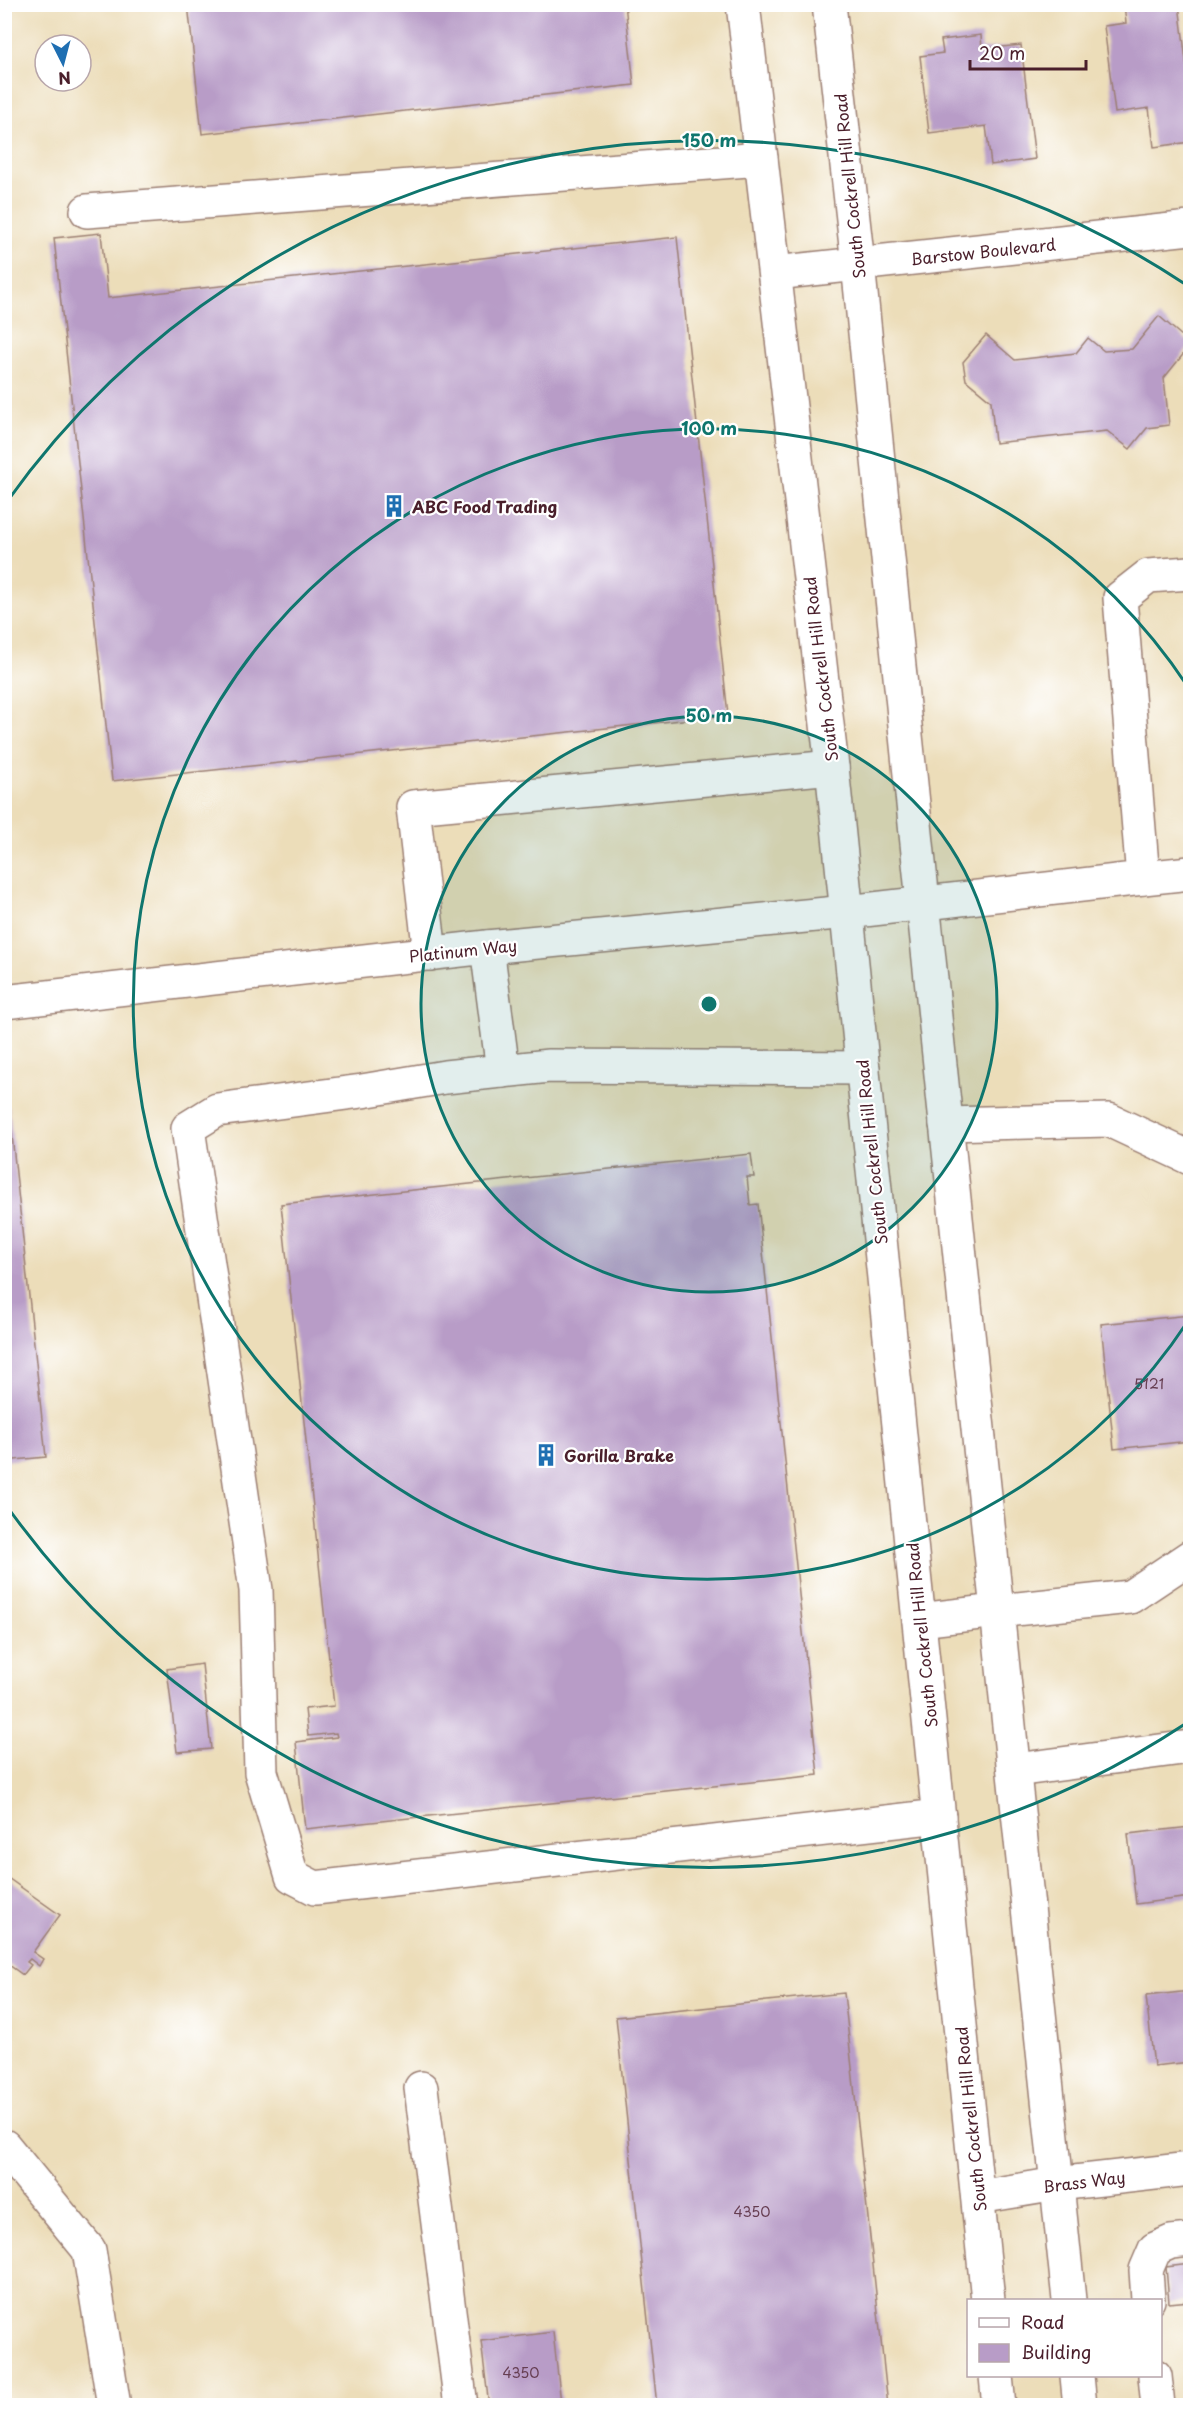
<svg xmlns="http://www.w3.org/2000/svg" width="1195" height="2410" font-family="'Playpen Sans',sans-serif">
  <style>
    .building { fill: #b89cc7 }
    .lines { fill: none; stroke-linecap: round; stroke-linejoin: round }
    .minor-casing { stroke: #9b7e72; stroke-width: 36 }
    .major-casing { stroke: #9b7e72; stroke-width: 36 }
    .minor { stroke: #fff; stroke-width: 33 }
    .major { stroke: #fff; stroke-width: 33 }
    .ring { fill: none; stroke: #0f766e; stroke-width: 3 }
    .labels { text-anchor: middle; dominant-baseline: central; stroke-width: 4.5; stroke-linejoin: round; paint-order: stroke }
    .number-label { font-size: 14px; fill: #663e52 }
    .street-label { font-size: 16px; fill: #4a1f2b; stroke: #fff }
    .poi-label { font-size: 16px; font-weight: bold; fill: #4a1f2b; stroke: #fff; text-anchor: start }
    .centre { fill: #0f766e; stroke: #fff; stroke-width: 3 }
    .ring-label { font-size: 18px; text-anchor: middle; font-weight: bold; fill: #0f766e; stroke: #fff; stroke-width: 4.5; stroke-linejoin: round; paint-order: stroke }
  </style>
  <rect width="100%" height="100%" fill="#fff"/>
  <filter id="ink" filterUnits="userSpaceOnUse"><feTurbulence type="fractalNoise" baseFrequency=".0167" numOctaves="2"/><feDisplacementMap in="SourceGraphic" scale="12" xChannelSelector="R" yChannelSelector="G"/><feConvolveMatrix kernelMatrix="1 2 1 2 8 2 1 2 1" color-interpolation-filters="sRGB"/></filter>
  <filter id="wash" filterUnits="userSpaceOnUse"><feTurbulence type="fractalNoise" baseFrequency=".008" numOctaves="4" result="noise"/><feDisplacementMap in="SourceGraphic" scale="24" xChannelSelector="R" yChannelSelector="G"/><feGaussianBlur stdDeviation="1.35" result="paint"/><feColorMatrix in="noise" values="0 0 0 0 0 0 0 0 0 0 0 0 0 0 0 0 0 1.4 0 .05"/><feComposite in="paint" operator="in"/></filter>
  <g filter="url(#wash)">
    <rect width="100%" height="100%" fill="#ecddb9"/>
    <g id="blocks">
      <g class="building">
        <polygon points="188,4 625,4 634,85 202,134"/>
        <polygon points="1124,4 1179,4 1190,94 1190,142 1154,147 1149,108 1115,113 1104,26 1126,23"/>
        <polygon points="981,35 982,49 1021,45 1035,159 991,165 986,126 929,133 920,56 943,53 941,40"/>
        <polygon points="101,233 108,298 677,237 728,715 112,781 54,238"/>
        <polygon points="1159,316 1190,343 1190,346 1164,378 1169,425 1147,428 1130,449 1107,431 995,443 991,401 966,380 963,362 986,335 1015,360 1076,353 1088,338 1104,351 1132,349"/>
        <polygon points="4,1107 9,1107 46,1457 4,1461"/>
        <polygon points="751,1154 754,1177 747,1177 750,1205 758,1204 818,1775 305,1829 296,1742 337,1737 336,1733 308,1736 305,1709 334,1706 281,1204"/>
        <polygon points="1190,1315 1190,1441 1114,1449 1101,1324"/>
        <polygon points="202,1664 211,1749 177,1752 167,1669"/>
        <polygon points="1190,1827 1190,1897 1136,1904 1128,1834"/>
        <polygon points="5,1876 60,1915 33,1952 43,1959 39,1966 30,1959 27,1962 31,1965 23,1975 5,1962"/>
        <polygon points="1190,1991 1190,2062 1154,2066 1146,1996"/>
        <polygon points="844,1993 888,2406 657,2406 616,2017"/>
        <polygon points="1190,2264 1190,2301 1169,2303 1166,2267"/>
        <polygon points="553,2332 561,2403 489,2406 481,2341"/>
      </g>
    </g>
  </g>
  <g filter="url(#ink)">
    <use href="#blocks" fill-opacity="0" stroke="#9b7e72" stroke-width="1.5"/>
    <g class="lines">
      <g class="minor-casing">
        <g id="minor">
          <polyline points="87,211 761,159"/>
          <polyline points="775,273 1190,228"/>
          <polyline points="1143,878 1190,873"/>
          <polyline points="487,947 503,1071"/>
          <polyline points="430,954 413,807 832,767"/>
          <polyline points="4,1002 487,947 847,912 1143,878 1120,598 1148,576 1190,573"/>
          <polyline points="863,1068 549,1066 445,1077 362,1091 217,1110 188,1128 256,1590 261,1772 292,1876 315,1888 939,1816"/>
          <polyline points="946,1124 1109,1120 1190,1158"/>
          <polyline points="997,1611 1130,1597 1190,1557"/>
          <polyline points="1015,1770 1190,1747"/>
          <polyline points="421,2088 461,2406"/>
          <polyline points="4,2146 89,2250 114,2406"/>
          <polyline points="978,2197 1057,2184 1190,2169"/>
          <polyline points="1148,2300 1146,2270 1155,2249 1171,2242 1190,2240"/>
          <polyline points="1155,2376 1158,2406"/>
        </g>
      </g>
      <g class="major-casing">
        <g id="major">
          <polyline points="743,4 832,767 988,2300"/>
          <polyline points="829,4 858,264 923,902 1069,2300"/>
          <polyline points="919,1620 997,1611"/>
          <polyline points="996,2376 999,2406"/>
          <polyline points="1077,2376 1080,2406"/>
        </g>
      </g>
      <use href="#minor" class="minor"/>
      <use href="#major" class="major"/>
    </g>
  </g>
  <circle cx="709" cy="1004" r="288" fill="#0f766e" fill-opacity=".12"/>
  <g class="ring">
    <circle cx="709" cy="1004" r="288"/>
    <path d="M1188 1321A575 575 0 1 1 1188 687"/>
    <path d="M1185 1724A863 863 0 0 1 6 1505M6 503A863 863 0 0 1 1185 284"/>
  </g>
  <defs>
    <g id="building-bare" transform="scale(1.8)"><path d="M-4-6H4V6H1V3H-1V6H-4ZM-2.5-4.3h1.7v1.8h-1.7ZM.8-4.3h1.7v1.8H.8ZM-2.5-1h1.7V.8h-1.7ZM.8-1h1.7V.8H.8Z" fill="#1f6fb2" stroke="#fff" stroke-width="2.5" paint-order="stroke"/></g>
  </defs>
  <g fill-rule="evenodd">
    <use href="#building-bare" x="394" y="506"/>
    <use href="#building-bare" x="546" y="1455"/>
  </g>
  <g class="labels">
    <g class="number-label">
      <text x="1149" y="1383">5121</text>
      <text x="752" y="2211">4350</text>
      <text x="521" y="2372">4350</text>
    </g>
    <g class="street-label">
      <text transform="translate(849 186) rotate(-96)">South Cockrell Hill Road</text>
      <text transform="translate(983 251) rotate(-6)">Barstow Boulevard</text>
      <text transform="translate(820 669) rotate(-97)">South Cockrell Hill Road</text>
      <text transform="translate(463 950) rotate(-6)">Platinum Way</text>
      <text transform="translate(871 1152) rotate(-96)">South Cockrell Hill Road</text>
      <text transform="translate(921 1635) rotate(-96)">South Cockrell Hill Road</text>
      <text transform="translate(970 2119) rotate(-96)">South Cockrell Hill Road</text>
      <text transform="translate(1084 2181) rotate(-7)">Brass Way</text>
    </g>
    <g class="poi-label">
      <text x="412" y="506">ABC Food Trading</text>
      <text x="564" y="1455">Gorilla Brake</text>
    </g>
  </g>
  <circle cx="709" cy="1004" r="9" class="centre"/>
  <g class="ring-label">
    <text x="709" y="147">150 m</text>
    <text x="709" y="435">100 m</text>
    <text x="709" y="722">50 m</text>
  </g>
  <rect width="1195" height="2410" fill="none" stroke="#fff" stroke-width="24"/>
  <rect x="967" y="2299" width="195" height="78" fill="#ffffff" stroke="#b7a5aa" stroke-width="1.5"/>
  <rect x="979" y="2318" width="30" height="9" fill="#ffffff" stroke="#b7a5aa" stroke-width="1.5"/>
  <text x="1021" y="2329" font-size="18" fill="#4a1f2b">Road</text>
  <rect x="979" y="2344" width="30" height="18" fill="#b89cc7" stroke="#b7a5aa" stroke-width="1.5"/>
  <text x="1021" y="2359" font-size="18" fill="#4a1f2b">Building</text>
  <g transform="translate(63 63) rotate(174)"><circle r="28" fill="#ffffff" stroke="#b7a5aa" stroke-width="1.5"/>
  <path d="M0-4.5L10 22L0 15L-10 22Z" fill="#1f6fb2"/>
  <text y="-9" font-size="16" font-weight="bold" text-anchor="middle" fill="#4a1f2b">N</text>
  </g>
  <path d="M970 60v9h116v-9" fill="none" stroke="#4a1f2b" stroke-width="3"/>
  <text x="979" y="60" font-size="18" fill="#4a1f2b" stroke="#ffffff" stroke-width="4.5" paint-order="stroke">20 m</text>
</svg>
